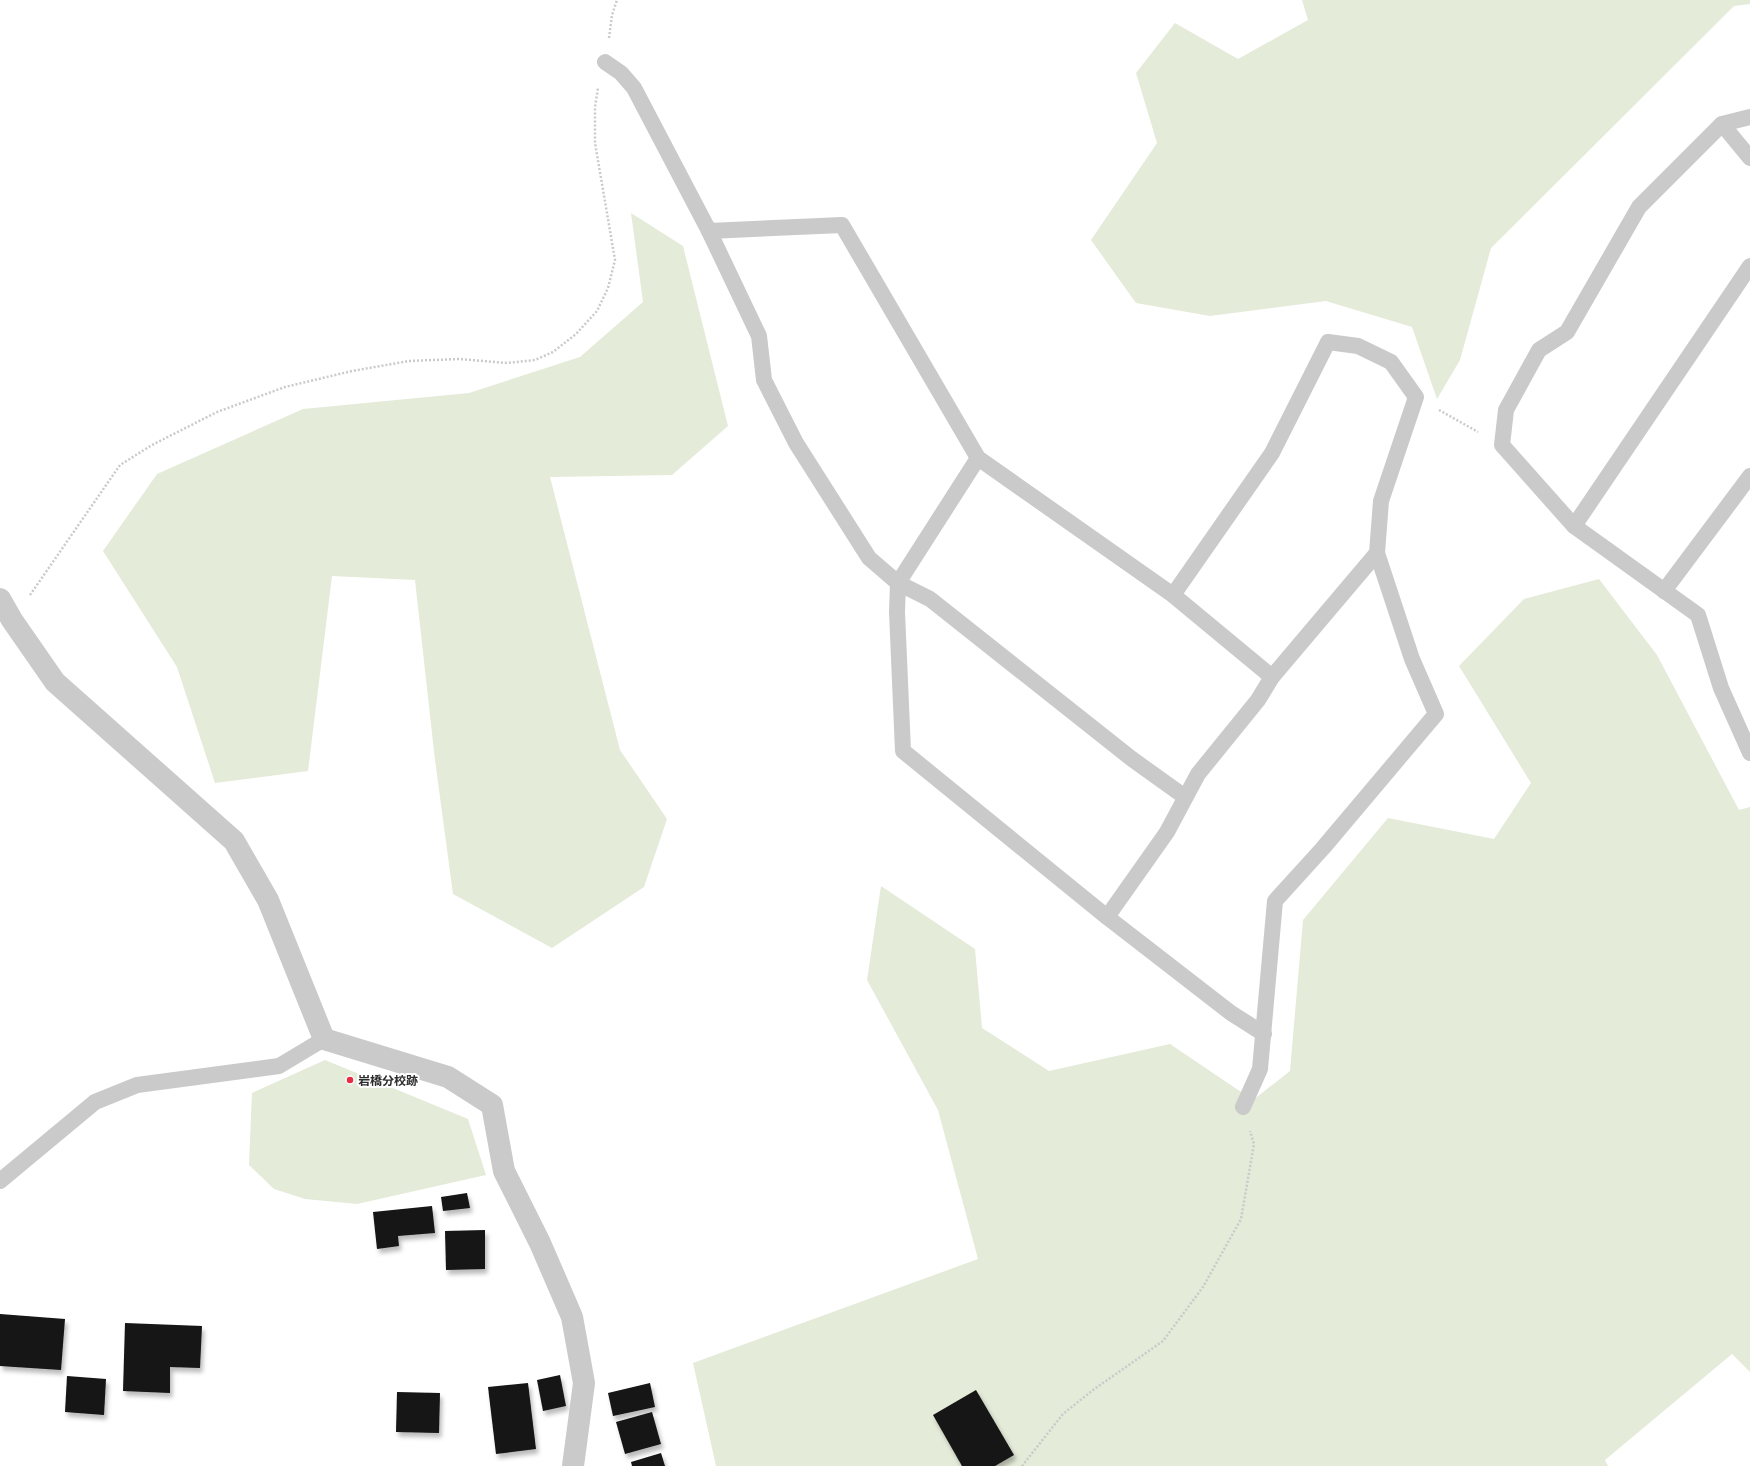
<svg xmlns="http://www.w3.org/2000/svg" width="1750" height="1466" font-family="'PT Sans','Noto Sans JP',sans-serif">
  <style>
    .green { fill: #e4ebd9 }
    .building { fill: #141414; filter: url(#shadow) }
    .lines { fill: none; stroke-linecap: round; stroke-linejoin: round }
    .path { stroke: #cacaca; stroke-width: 2.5; stroke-dasharray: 2 2; stroke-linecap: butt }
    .lane { stroke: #cacaca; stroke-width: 16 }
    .street { stroke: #cacaca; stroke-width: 22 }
    .poi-dot { fill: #e72b45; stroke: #fff; stroke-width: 1.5 }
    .labels { text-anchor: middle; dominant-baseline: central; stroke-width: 4; stroke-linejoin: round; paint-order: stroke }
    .poi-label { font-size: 12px; font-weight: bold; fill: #2d2d2d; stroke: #fff; text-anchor: start }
  </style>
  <defs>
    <filter id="shadow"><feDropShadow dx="2.5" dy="4.5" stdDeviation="2" flood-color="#0004"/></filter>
  </defs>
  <rect width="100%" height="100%" fill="#fff"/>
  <g class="green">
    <polygon points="1302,0 1750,0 1750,4 1734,6 1491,248 1460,360 1437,399 1412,327 1326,301 1210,316 1136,303 1091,240 1157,143 1136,73 1175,23 1238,59 1308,20"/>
    <polygon points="631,213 683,246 728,426 672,475 550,477 620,750 667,819 644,887 552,948 453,894 435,760 415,580 332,576 308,771 215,783 177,667 103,551 157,474 303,409 469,393 580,357 643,302"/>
    <polygon points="1599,579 1657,655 1739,810 1750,807 1750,1372 1732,1354 1605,1460 1608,1466 716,1466 693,1363 978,1259 938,1110 867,980 881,886 975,949 982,1028 1049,1071 1170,1044 1253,1100 1290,1071 1303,920 1388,818 1494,839 1531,783 1459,666 1524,599"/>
    <polygon points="325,1060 468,1119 486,1175 357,1204 305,1199 274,1189 249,1165 252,1093"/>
  </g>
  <g class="building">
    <polygon points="467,1193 470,1208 443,1211 441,1197"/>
    <polygon points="432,1206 435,1233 398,1236 399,1246 377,1249 373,1212"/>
    <polygon points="485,1230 485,1269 446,1270 445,1231"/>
    <polygon points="0,1314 65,1319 61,1370 0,1366"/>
    <polygon points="125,1323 202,1326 200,1368 170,1367 170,1393 123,1391"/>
    <polygon points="560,1375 566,1406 543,1411 537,1380"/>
    <polygon points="67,1376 106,1379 104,1415 65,1412"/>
    <polygon points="528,1383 536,1449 496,1454 488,1387"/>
    <polygon points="650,1383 655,1407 613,1416 608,1393"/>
    <polygon points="976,1390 1014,1455 995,1466 962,1466 933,1415"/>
    <polygon points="397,1392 440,1393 439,1433 396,1432"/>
    <polygon points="652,1412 661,1444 625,1454 616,1422"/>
    <polygon points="661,1453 665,1466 632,1466 631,1462"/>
  </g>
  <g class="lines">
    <g class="path">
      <polyline points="609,38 612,15 617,0"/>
      <polyline points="1439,410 1478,432"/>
      <polyline points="30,595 120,465 152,445 217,412 285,387 352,371 409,361 459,359 507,363 535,360 553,352 576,334 597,311 608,288 615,260 595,143 595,107 598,88"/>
      <polyline points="1022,1466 1063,1414 1093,1390 1163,1341 1203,1287 1241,1219 1254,1144 1250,1131"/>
    </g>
    <g class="lane">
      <polyline points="605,62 621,73 634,88 709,231 842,225 978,458 1173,595 1272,677"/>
      <polyline points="1722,124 1750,117"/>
      <polyline points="1750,158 1722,124 1639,207 1567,332 1539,350 1506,410 1502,445 1574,526 1698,615 1721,688 1750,753"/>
      <polyline points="709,231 759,336 764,380 796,443 869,558 898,583 930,599 1132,759 1185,797"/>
      <polyline points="978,458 898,583 897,612 903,751 1107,917 1231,1013 1264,1034"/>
      <polyline points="1574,526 1750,266"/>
      <polyline points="1664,591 1750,476"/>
      <polyline points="1107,917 1167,832 1198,774 1258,700 1272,677 1377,553 1381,501 1416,397 1391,362 1358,346 1328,342 1272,453 1173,595"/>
      <polyline points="1243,1107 1260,1069 1275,901 1323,848 1436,714 1412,659 1377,553"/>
      <polyline points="0,1181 95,1102 137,1085 279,1066 324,1039"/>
    </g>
    <polyline class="street" points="0,599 12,620 55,682 234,841 268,900 324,1039 448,1077 492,1105 504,1171 540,1243 572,1317 584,1383 573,1466"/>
  </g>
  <circle class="poi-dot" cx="350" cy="1080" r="4"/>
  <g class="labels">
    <g class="poi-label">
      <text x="358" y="1080">岩橋分校跡</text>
    </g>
  </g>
</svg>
